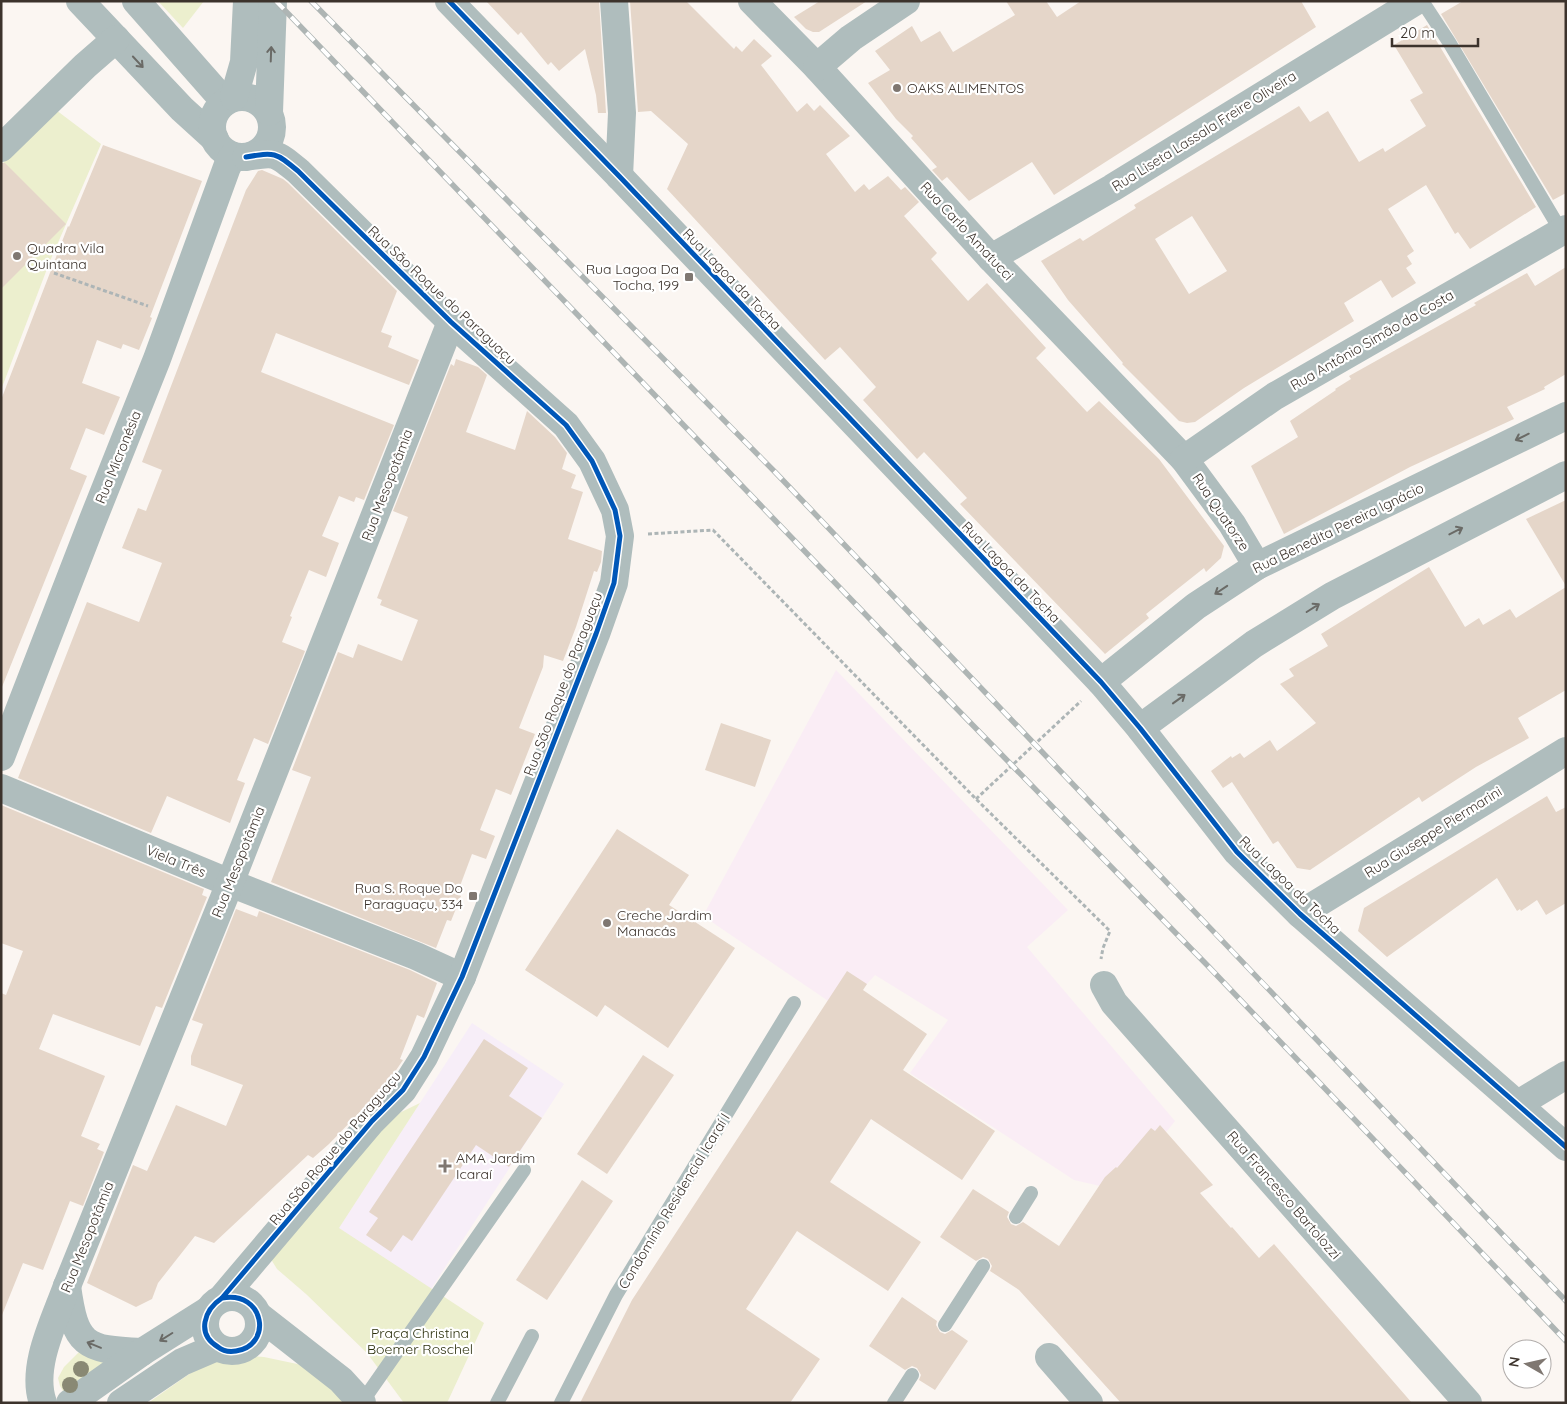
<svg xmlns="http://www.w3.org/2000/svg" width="1567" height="1404" font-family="Quicksand,sans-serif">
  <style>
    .education { fill: #faedf5 }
    .medical { fill: #f7eef8 }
    .green { fill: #ecefce }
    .building { fill: #e5d6c9; fill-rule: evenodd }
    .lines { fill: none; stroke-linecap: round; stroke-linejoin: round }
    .path { stroke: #adb5b6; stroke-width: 3; stroke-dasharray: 4 2.5; stroke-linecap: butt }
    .service { stroke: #afbdbd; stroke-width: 14 }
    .minor { stroke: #afbdbd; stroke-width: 28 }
    .tertiary { stroke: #afbdbd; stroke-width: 28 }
    .rail-casing { stroke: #aeb5b4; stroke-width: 5.5 }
    .rail { stroke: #fff; stroke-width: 4; stroke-dasharray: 11; stroke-linecap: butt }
    .cycleway-casing { stroke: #fff; stroke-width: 8 }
    .cycleway { stroke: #0057b8; stroke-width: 5 }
    .tree { fill: #898974 }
    .oneway { stroke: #6a6a66 }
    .poi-dot { fill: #7f7771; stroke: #fff; stroke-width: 2 }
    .labels { text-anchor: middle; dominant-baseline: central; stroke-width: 4.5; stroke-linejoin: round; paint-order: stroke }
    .poi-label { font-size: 14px; fill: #3c332c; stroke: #fff; text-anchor: start }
    .street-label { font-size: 14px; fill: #3c332c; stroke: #fff }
    .park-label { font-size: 14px; fill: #2c300d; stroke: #fff }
  </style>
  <rect width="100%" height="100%" fill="#fbf6f2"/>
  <polygon class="education" points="836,670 1068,910 1027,947 1175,1121 1126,1182 1100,1186 1074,1180 910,1073 948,1020 875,975 843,1011 703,916"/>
  <polygon class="medical" points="472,1023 564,1084 431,1289 338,1229"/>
  <g class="green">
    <polygon points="158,1 204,1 183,28"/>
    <polygon points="56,110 101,144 50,261 1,390 1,165"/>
    <polygon points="420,1103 339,1228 484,1323 447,1403 404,1403 367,1353 306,1294 277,1269 269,1256 395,1115"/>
    <polygon points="89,1350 107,1360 64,1393 60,1386 58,1378 64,1367 79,1352"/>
    <polygon points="236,1355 264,1357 302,1365 357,1403 148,1403 209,1360"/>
  </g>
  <g class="building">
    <polygon points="486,1 599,1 606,113 598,113 596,95 585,49 559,71 551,62 548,65 521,32 518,35"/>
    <polygon points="630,1 686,1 734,49 736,46 742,52 754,39 772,56 761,65 797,112 807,103 814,111 820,105 850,136 826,154 855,192 864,184 869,190 888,176 901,190 905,187 919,202 904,216 937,253 931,259 968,301 987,283 1046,348 1036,358 1087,412 1099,401 1159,459 1224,546 1221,558 1206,572 1204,568 1146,614 1149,618 1105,654 960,504 967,498 924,452 917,459 863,400 876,387 840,347 825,360 667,189 688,144 651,111 638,112"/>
    <polygon points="820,1 867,1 819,32 813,32 806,29 794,17"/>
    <polygon points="1006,1 1046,1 1057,17 1081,1 1301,1 1316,27 1054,195 1032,162 969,201 947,177 942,181 932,170 937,167 911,138 913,136 896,119 868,83 890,70 875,51 912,26 921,42 940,31 953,52 1015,15"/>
    <polygon points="1463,1 1566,1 1566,193 1553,200 1441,14"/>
    <path d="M1427,25L1536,207L1470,249L1458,232L1455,234L1426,185L1388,209L1414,251L1407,256L1412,264L1406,268L1416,283L1392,298L1381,280L1344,303L1354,321L1244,388L1195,422L1187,423L1179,421L1122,364L1123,363L1068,300L1041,261L1080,238L1083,241L1136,208L1134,205L1299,106L1310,122L1328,111L1359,162L1383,148L1385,152L1426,126L1410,100L1423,93L1394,45ZM1192,216L1227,271L1189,294L1155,239Z"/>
    <polygon points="103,145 202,181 150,317 152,318 139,350 123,344 121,349 97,340 82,383 120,397 104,435 86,428 70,469 87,476 2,687 1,400 68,226 69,227"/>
    <polygon points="1,163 5,163 66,224 1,289"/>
    <polygon points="262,170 283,179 288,183 397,291 381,332 392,336 388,347 419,360 409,385 276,333 261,372 394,425 364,500 356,497 354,502 339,496 322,536 339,543 332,561 326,577 309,570 290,616 292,617 282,642 305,651 268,744 254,738 237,780 245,783 230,823 167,796 151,833 18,778 87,602 139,622 162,563 122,548 138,508 146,511 162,470 142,462 246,190 258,171"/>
    <polygon points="1566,267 1566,374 1544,387 1545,389 1507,407 1514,419 1410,467 1284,534 1251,466 1298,437 1290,421 1336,390 1335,389 1351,379 1349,376 1476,305 1474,303 1527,273 1535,286"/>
    <polygon points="456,359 478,367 487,375 466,432 515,450 527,411 555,437 567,453 562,469 576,475 571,488 583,492 568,539 602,551 601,562 597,572 594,571 576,627 563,661 544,655 543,667 519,728 535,734 511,795 496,789 480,830 495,836 486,859 472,854 457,894 461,896 451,921 447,920 436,948 271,882 311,777 292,770 338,652 353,658 358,644 402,661 418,620 380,605 382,600 377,598 408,517 393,511 451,364 454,366"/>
    <polygon points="1566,500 1566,586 1526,519"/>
    <polygon points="1429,567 1465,627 1479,618 1483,625 1510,609 1516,618 1566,587 1566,690 1518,718 1529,738 1476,767 1422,802 1419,797 1310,870 1297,868 1278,841 1273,844 1232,782 1223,788 1211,771 1231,756 1232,758 1240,753 1244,758 1270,740 1277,751 1316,723 1280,684 1294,676 1289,669 1328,646 1321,634"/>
    <polygon points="721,723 771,740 755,787 705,770"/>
    <polygon points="1547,796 1556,812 1566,807 1566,903 1546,915 1537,900 1521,911 1520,909 1517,911 1497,878 1387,957 1358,931 1364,908"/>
    <polygon points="1,805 204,889 202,895 207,897 162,1008 156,1006 140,1046 53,1014 39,1049 105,1076 81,1136 100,1144 97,1149 104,1152 83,1206 70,1201 43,1270 23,1263 2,1315 1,993 6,995 23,951 1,943"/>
    <polygon points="617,829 689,875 669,905 735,948 668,1048 605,1005 597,1017 525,970"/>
    <polygon points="236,909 257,917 259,911 410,970 437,983 424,1018 417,1015 400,1059 403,1060 386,1085 329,1144 313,1158 308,1155 214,1243 195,1236 158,1283 152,1299 136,1307 87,1283 133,1165 147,1171 176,1105 226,1126 243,1085 191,1065 191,1056 203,1024 192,1020"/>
    <polygon points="847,971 867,984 863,990 927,1034 903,1070 995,1131 962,1180 871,1119 830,1182 921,1242 888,1291 797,1231 746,1309 820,1359 790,1403 580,1403 632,1300"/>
    <polygon points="484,1039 528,1068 509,1096 542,1118 509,1167 476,1145 412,1241 403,1235 391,1252 366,1235 378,1218 369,1212"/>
    <polygon points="643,1055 674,1075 607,1174 577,1154"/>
    <polygon points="1160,1125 1213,1185 1200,1193 1231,1228 1232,1227 1259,1258 1274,1244 1412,1403 1121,1403 1019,1290 990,1271 992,1266 988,1259 983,1257 976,1261 940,1237 973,1189 1009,1212 1007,1217 1011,1224 1016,1226 1023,1222 1059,1246 1105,1177 1116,1167 1117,1168 1151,1128 1155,1131"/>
    <polygon points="582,1180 613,1201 547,1300 516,1280"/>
    <polygon points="902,1297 937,1321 936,1325 940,1332 945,1334 952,1330 968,1341 935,1390 919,1380 921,1375 917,1368 912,1366 905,1370 869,1346"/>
  </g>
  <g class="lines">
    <g class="path">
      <polyline points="54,273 148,306"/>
      <polyline points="648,534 713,530 976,799 1110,931 1103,948 1101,959"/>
      <polyline points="976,799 1081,701"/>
    </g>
    <g class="service">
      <polyline points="1422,1 1449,42 1564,236"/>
      <polyline points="1016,1217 1031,1193"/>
      <polyline points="945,1325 983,1266"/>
      <polyline points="362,1402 524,1170"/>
      <polyline points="497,1403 532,1336"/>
      <polyline points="561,1403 616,1295 794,1003"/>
      <polyline points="894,1403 912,1375"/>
    </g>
    <g class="minor">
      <polyline points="80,1 182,109 215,139"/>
      <polyline points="136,1 225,102"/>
      <polyline points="449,1 619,176 1101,682 1140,728 1237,852 1300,914 1566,1147"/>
      <polyline points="614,1 622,113 619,176"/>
      <polyline points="752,1 817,67 991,258 1184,459 1232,524 1257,566"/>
      <polyline points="817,67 851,38 906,1"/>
      <circle cx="242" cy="127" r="30"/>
      <polyline points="234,97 244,62 247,1"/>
      <polyline points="269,112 273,1"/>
      <polyline points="1,148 85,66 116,39"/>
      <polyline points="991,258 1112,188 1416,1"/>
      <polyline points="1184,459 1275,396 1566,229"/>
      <polyline points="1101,682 1196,606 1257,566 1566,416"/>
      <polyline points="1140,728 1254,644 1332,596 1566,475"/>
      <polyline points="1,757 92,522 157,359 227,167 233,156"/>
      <polyline points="1,788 230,883 416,956 462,977"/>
      <polyline points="1300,914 1566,751"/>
      <polyline points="1104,985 1114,1003 1468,1403"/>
      <polyline points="1518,1104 1566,1075"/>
      <path d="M67,1286C75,1345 84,1350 142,1352"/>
      <path d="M222,1298L372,1121L403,1090L424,1057L462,977L596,634L614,583L620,536L615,510L592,461L566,425L451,322L298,171C275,152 275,152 246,157"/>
      <polyline points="1049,1357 1089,1403"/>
      <path d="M43,1403C30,1367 55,1320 67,1286L230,883L451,322"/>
    </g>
    <g class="tertiary">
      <circle cx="232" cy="1324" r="27"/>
      <polyline points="259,1316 341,1380 362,1403"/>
      <polyline points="70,1403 142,1352 207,1311"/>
      <polyline points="121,1403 182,1362 217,1347"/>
    </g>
    <g class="rail-casing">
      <g id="rail">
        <polyline points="276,1 916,667 1208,966 1566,1341"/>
        <polyline points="311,1 775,472 1566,1301"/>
      </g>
    </g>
    <use href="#rail" class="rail"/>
    <g class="cycleway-casing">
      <g id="cycleway">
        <polyline points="449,1 619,176 1101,682 1140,728 1237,852 1300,914 1566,1147"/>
        <path d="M222,1298C265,1290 273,1346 236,1351C230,1352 223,1351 218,1347C196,1334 204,1310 222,1298L372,1121L403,1090L424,1057L462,977L596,634L614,583L620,536L615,510L592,461L566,425L451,322L298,171C275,152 275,152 246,157"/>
      </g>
    </g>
    <use href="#cycleway" class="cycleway"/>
  </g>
  <g class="tree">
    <circle cx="81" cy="1369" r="8"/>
    <circle cx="70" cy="1385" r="8"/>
  </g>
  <defs><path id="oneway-shaft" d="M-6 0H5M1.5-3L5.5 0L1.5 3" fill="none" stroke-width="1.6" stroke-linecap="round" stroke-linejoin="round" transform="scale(1.25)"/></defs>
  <g class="oneway">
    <use href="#oneway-shaft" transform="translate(271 54) rotate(-88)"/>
    <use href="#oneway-shaft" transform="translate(138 62) rotate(47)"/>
    <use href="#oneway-shaft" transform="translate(1522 437) rotate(154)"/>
    <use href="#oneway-shaft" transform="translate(1456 531) rotate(-27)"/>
    <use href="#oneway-shaft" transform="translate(1221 590) rotate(146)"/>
    <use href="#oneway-shaft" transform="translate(1313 608) rotate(-32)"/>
    <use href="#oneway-shaft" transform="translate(1179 699) rotate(-36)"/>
    <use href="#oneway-shaft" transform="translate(166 1337) rotate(148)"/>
    <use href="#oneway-shaft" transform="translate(94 1345) rotate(-158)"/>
  </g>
  <g class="poi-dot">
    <circle cx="897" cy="88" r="5"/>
    <circle cx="17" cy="256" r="5"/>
    <rect x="684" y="272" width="10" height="10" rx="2.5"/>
    <rect x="468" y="891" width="10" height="10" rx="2.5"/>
    <circle cx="607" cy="923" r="5"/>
    <path d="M442.5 1158.5h5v5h5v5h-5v5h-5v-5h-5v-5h5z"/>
  </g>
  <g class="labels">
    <g class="poi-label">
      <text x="907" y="88">OAKS ALIMENTOS</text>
      <text x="27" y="248">Quadra Vila<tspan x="27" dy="16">Quintana</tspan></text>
      <text x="679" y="269" text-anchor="end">Rua Lagoa Da<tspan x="679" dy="16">Tocha, 199</tspan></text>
      <text x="463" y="888" text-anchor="end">Rua S. Roque Do<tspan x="463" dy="16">Paraguaçu, 334</tspan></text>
      <text x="617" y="915">Creche Jardim<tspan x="617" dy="16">Manacás</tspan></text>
      <text x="456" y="1158">AMA Jardim<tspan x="456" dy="16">Icaraí</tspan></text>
    </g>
    <g class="street-label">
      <text transform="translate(1204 131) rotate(-32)">Rua Liseta Lassala Freire Oliveira</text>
      <text transform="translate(967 231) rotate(47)">Rua Carlo Amatucci</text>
      <text transform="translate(732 279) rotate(46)">Rua Lagoa da Tocha</text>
      <text transform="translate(442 295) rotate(43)">Rua São Roque do Paraguaçu</text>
      <text transform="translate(1372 340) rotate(-30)">Rua Antônio Simão da Costa</text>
      <text transform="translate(118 457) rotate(-68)">Rua Micronésia</text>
      <text transform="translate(387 485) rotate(-69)">Rua Mesopotâmia</text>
      <text transform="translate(1221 512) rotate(56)">Rua Quatorze</text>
      <text transform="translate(1338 528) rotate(-26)">Rua Benedita Pereira Ignácio</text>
      <text transform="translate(1011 572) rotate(46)">Rua Lagoa da Tocha</text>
      <text transform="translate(563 684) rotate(-69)">Rua São Roque do Paraguaçu</text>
      <text transform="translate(1433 832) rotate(-32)">Rua Giuseppe Piermarini</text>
      <text transform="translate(176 861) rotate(22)">Viela Três</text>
      <text transform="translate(238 862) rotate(-68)">Rua Mesopotâmia</text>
      <text transform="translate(1290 885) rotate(44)">Rua Lagoa da Tocha</text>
      <text transform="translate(335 1148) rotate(-50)">Rua São Roque do Paraguaçu</text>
      <text transform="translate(1284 1195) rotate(49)">Rua Francesco Bartolozzi</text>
      <text transform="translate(674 1201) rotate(-59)">Condomínio Residencial Icaraí I</text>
      <text transform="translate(87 1237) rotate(-68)">Rua Mesopotâmia</text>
    </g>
    <g class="park-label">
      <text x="420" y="1333">Praça Christina<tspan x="420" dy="16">Boemer Roschel</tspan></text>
    </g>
  </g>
  <rect width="1567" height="1404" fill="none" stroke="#3c332c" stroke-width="5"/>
  <g transform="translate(1527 1364) rotate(279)"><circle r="24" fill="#ffffff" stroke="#b1adab"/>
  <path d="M0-4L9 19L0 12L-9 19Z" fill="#7f7771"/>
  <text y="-8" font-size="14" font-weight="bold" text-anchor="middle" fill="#3c332c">N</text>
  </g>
  <path d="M1392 38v8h86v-8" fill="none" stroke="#3c332c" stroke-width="2.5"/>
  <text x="1400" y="38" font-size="15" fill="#3c332c" stroke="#ffffff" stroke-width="4" paint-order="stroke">20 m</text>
</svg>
